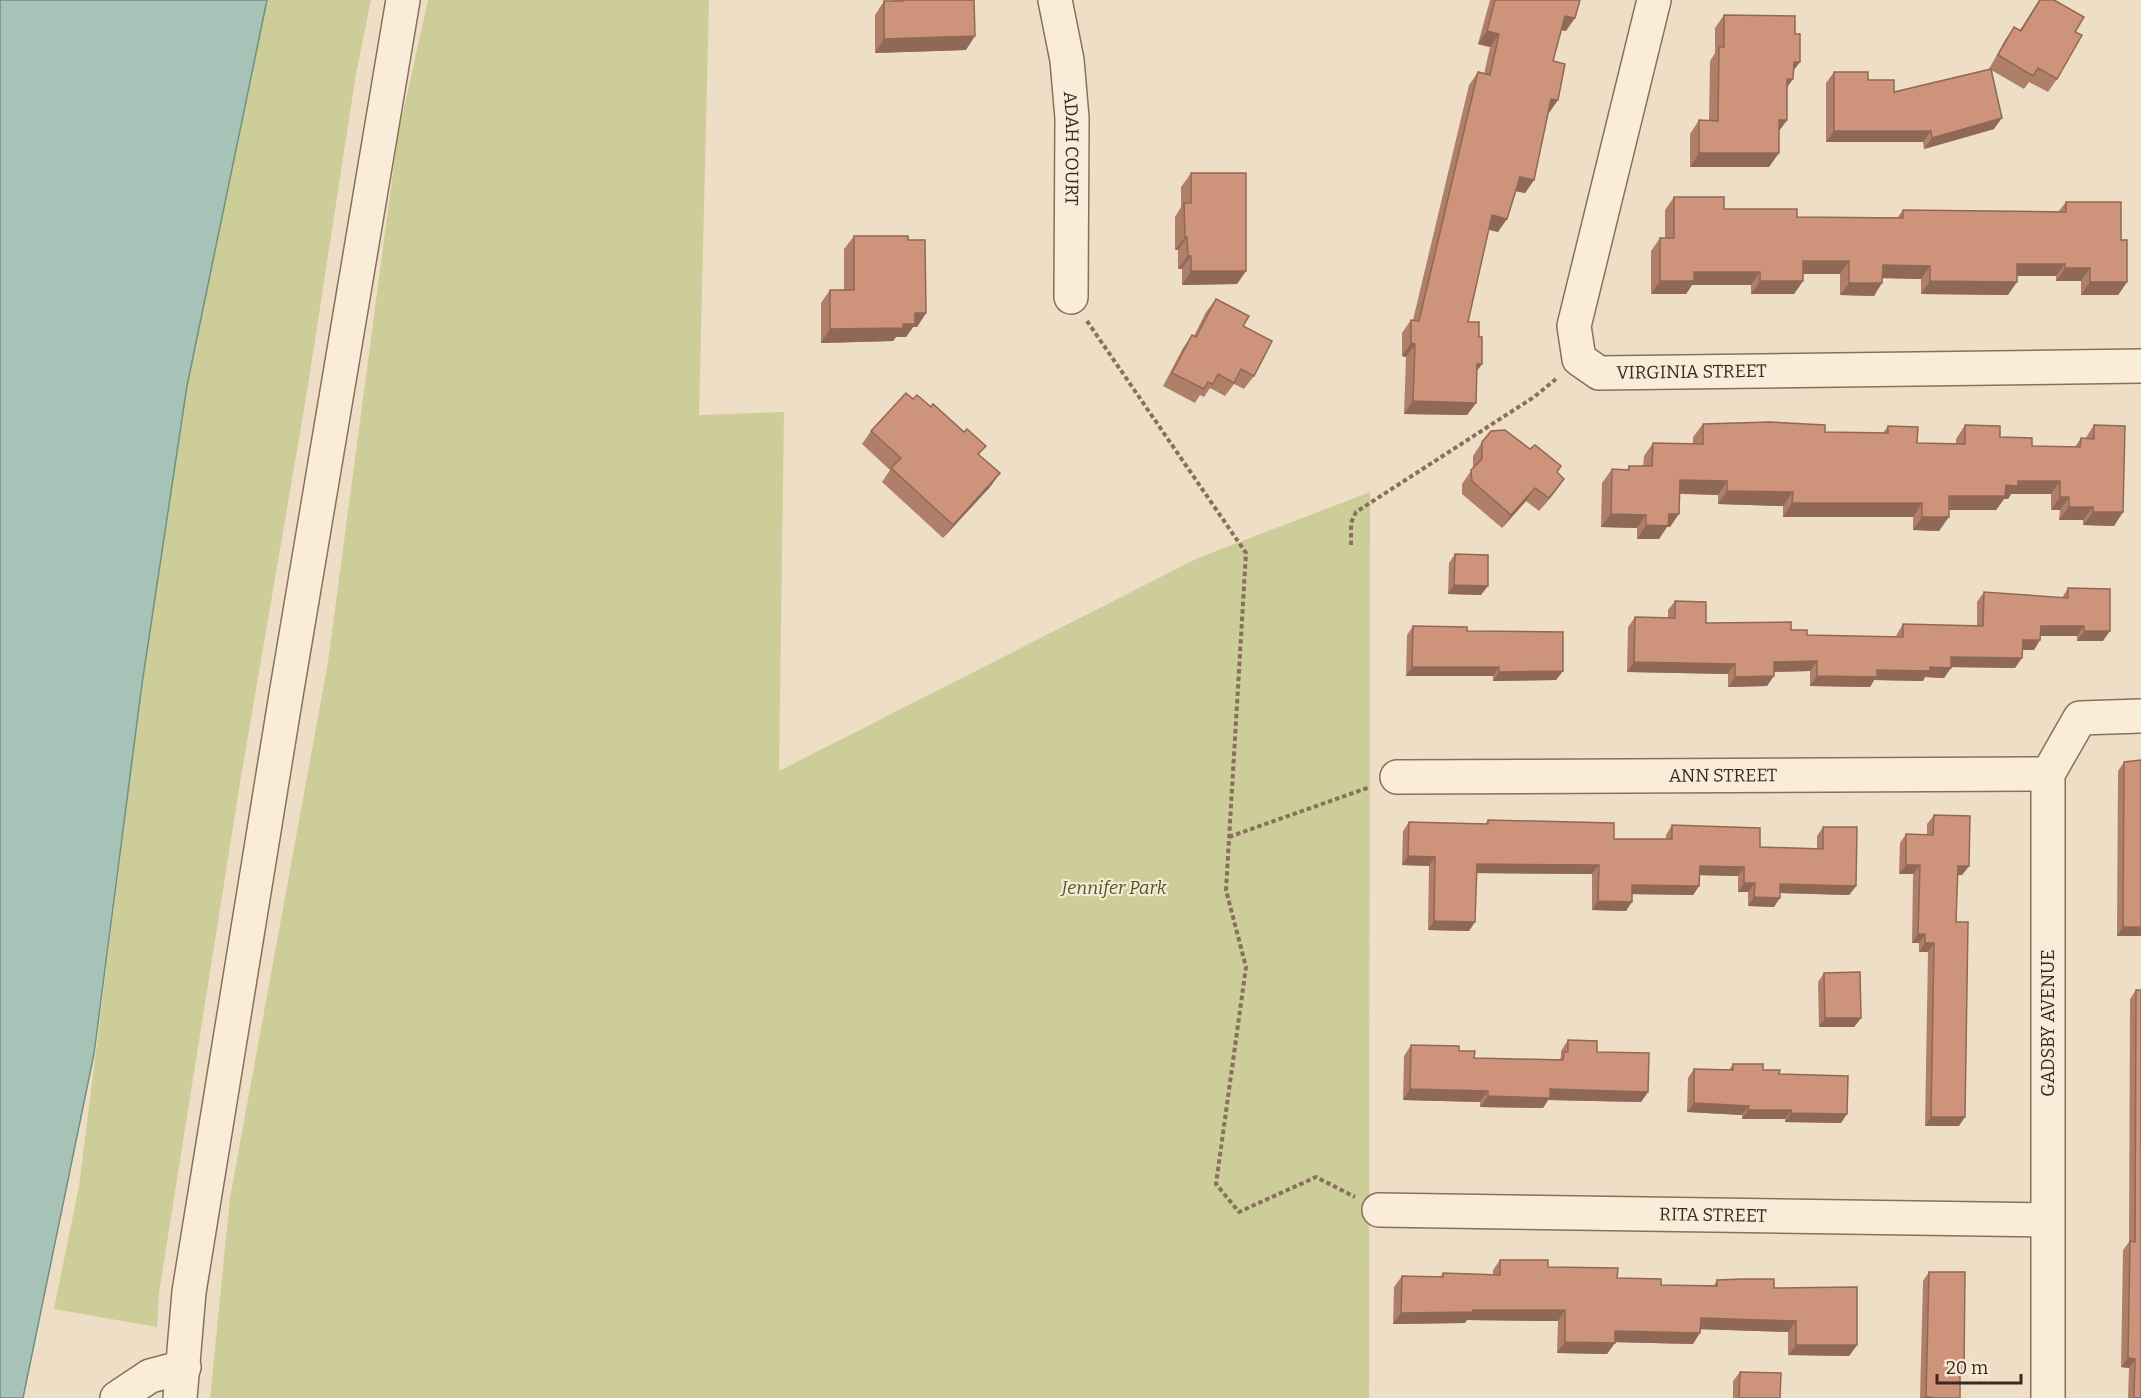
<svg xmlns="http://www.w3.org/2000/svg" width="2141" height="1398" font-family="Bitter,serif">
  <style>
    .green { fill: #cdcd99 }
    .water { fill: #a7c2b7; stroke: #6d9184; stroke-width: 1.5 }
    .lines { fill: none; stroke-linecap: round; stroke-linejoin: round }
    .minor-casing { stroke: #8a6f5b; stroke-width: 36 }
    .path { stroke: #8a6f5b; stroke-width: 4; stroke-dasharray: 4.5 3; stroke-linecap: butt }
    .minor { stroke: #f9ecd9; stroke-width: 33 }
    .wall { fill: #b07f6a }
    .shaded-wall { fill: #906856 }
    .building { fill: #cd947b; stroke: #906856; stroke-width: 1.5 }
    .labels { text-anchor: middle; dominant-baseline: central; stroke-width: 4.5; stroke-linejoin: round; paint-order: stroke }
    .street-label { font-size: 18px; fill: #3a291f; stroke: #f6e9d5 }
    .park-label { font-size: 18px; font-style: italic; fill: #505725; stroke: #f6e9d5 }
  </style>
  <rect width="100%" height="100%" fill="#efdec6"/>
  <g class="green">
    <polygon points="267,0 371,0 356,74 307,392 240,783 159,1293 157,1327 54,1309 79,1186 142,684 187,386"/>
    <polygon points="428,0 709,0 699,415 784,412 779,771 1198,558 1370,492 1369,1398 210,1398 230,1198 328,662 398,135"/>
  </g>
  <polygon class="water" points="0,0 267,0 187,386 142,684 94,1054 23,1398 0,1398"/>
  <g class="lines">
    <g class="minor-casing">
      <g id="minor">
        <path id="s1" d="M1055,0L1067,60L1072,118L1071,297"/>
        <path id="s2" d="M1654,0L1574,326L1579,359L1599,373L2141,366"/>
        <path id="s3" d="M1397,777L2048,774"/>
        <path id="s4" d="M1379,1210L2047,1220"/>
        <polyline points="117,1398 150,1376 184,1367"/>
        <polyline points="180,1398 189,1292 286,695 403,0"/>
        <polyline points="2048,1398 2048,774 2080,718 2141,716"/>
      </g>
    </g>
    <g class="path">
      <polyline points="1087,321 1246,553 1226,890 1246,967 1216,1184 1239,1212 1316,1177 1355,1197"/>
      <polyline points="1351,545 1351,523 1356,512 1534,397 1556,379"/>
      <polyline points="1229,837 1370,787"/>
    </g>
    <use href="#minor" class="minor"/>
  </g>
  <g class="wall">
    <polygon points="894,0 974,0 966,50 875,53 875,15 884,1 894,1"/>
    <polygon points="1490,0 1580,0 1566,31 1561,30 1553,61 1558,100 1548,113 1534,180 1525,193 1515,191 1498,232 1489,230 1468,322 1479,337 1482,364 1477,371 1476,403 1467,415 1404,414 1406,357 1402,356 1402,333 1411,320 1413,320 1469,85 1478,72 1484,74 1490,47 1478,44"/>
    <polygon points="2039,0 2054,0 2075,32 2057,79 2048,92 2029,82 2024,89 1991,70 1994,129 1924,149 1923,142 1826,142 1826,83 1834,72 1868,80 1894,92 1990,69 1989,69 2005,40 2014,27 2020,30"/>
    <polygon points="1724,15 1795,34 1800,62 1793,71 1787,88 1787,120 1779,131 1769,167 1690,167 1690,134 1699,120 1709,120 1710,61 1715,53 1715,28"/>
    <polygon points="1191,173 1246,271 1237,284 1182,285 1182,269 1178,269 1178,250 1175,250 1175,217 1181,207 1181,187"/>
    <polygon points="1674,197 1724,209 1797,217 1897,218 1903,210 2058,212 2066,202 2121,240 2127,282 2118,295 2081,295 2081,281 2056,281 2056,276 2017,276 2008,295 1921,294 1921,279 1883,278 1874,296 1840,295 1840,274 1803,274 1803,281 1794,294 1751,294 1751,285 1692,285 1686,294 1651,294 1651,251 1660,238 1665,238 1665,210"/>
    <polygon points="854,236 908,240 926,313 917,327 913,327 906,337 896,337 893,341 821,343 821,303 830,290 844,290 844,249"/>
    <polygon points="1216,299 1243,326 1254,376 1244,389 1234,384 1225,396 1210,388 1204,397 1200,395 1195,403 1163,386 1183,348 1192,335 1194,336 1206,312"/>
    <polygon points="1703,424 1825,432 1883,433 1888,426 1917,443 1956,444 1956,439 1965,425 2000,437 2032,446 2075,447 2081,438 2085,439 2094,425 2123,512 2114,526 2083,525 2083,520 2059,520 2060,510 2051,510 2051,494 2011,494 2008,499 2004,499 1996,510 1949,510 1939,531 1913,530 1913,517 1783,517 1783,506 1718,504 1718,495 1680,494 1670,527 1667,527 1659,539 1637,539 1637,528 1601,527 1602,483 1612,469 1627,470 1629,466 1643,466 1644,456 1653,443 1693,444 1693,437"/>
    <polygon points="871,431 1000,473 990,487 943,538 882,482 890,470 862,444"/>
    <polygon points="1482,442 1557,472 1555,492 1539,511 1526,501 1502,528 1462,494 1462,484 1473,468 1473,456"/>
    <polygon points="1455,554 1481,595 1448,594 1449,563"/>
    <polygon points="2068,588 2103,641 2077,641 2077,636 2041,636 2040,640 2034,650 2022,650 2015,668 1951,667 1944,678 1925,677 1923,681 1874,680 1870,687 1810,686 1810,671 1774,672 1767,686 1728,687 1728,674 1627,672 1628,627 1635,617 1668,618 1668,610 1675,601 1706,623 1791,630 1807,635 1896,637 1897,634 1903,624 1977,626 1977,602 1984,592 2062,598"/>
    <polygon points="1413,626 1467,631 1563,671 1556,680 1493,681 1493,676 1406,676 1407,635"/>
    <polygon points="2124,762 2141,936 2117,936 2118,771"/>
    <polygon points="1934,815 1969,866 1962,875 1958,875 1956,922 1959,1126 1925,1126 1928,952 1919,952 1919,943 1912,943 1913,874 1899,874 1900,843 1906,834 1927,835 1927,824"/>
    <polygon points="1488,820 1614,839 1666,839 1666,835 1672,825 1760,847 1817,849 1817,836 1823,827 1856,886 1849,895 1780,893 1774,907 1748,906 1748,892 1738,892 1738,876 1700,875 1699,886 1693,895 1632,894 1626,911 1592,910 1592,874 1476,873 1469,931 1428,930 1429,866 1402,865 1403,831 1409,822 1485,824"/>
    <polygon points="1824,973 1861,1018 1854,1027 1819,1027 1818,982"/>
    <polygon points="2136,990 2141,1398 2128,1398 2129,1368 2121,1367 2123,1250 2129,1242 2130,999"/>
    <polygon points="1568,1040 1597,1052 1648,1092 1641,1102 1548,1100 1543,1108 1480,1107 1480,1102 1403,1100 1404,1056 1411,1045 1459,1051 1474,1058 1559,1060 1561,1057 1561,1051"/>
    <polygon points="1733,1064 1763,1070 1779,1074 1841,1123 1785,1122 1785,1119 1742,1119 1742,1115 1687,1112 1688,1078 1694,1069 1729,1070"/>
    <polygon points="1500,1260 1661,1285 1714,1285 1717,1280 1774,1288 1857,1345 1849,1356 1788,1355 1788,1332 1700,1329 1693,1344 1615,1342 1607,1354 1557,1353 1558,1321 1467,1320 1465,1323 1393,1324 1394,1287 1402,1276 1440,1277 1443,1273 1493,1275 1493,1270"/>
    <polygon points="1929,1272 1964,1371 1960,1377 1960,1398 1920,1398 1923,1281"/>
    <polygon points="1740,1372 1780,1398 1733,1398 1733,1381"/>
  </g>
  <g class="shaded-wall">
    <polygon points="1565,16 1575,18 1566,31 1556,29"/>
    <polygon points="1487,31 1499,34 1490,47 1478,44"/>
    <polygon points="975,36 966,50 875,53 884,39"/>
    <polygon points="1794,62 1800,62 1790,75"/>
    <polygon points="1787,79 1793,79 1784,92"/>
    <polygon points="1551,99 1558,100 1549,113 1542,112"/>
    <polygon points="2002,118 1994,129 1924,149 1932,138"/>
    <polygon points="1779,120 1787,120 1777,134"/>
    <polygon points="1834,131 1931,131 1923,142 1826,142"/>
    <polygon points="1699,153 1779,153 1769,167 1690,167"/>
    <polygon points="1520,177 1534,180 1525,193 1510,190"/>
    <polygon points="1492,215 1507,219 1498,232 1483,228"/>
    <polygon points="1185,237 1187,237 1178,250 1175,250"/>
    <polygon points="1188,256 1191,256 1182,269 1178,269"/>
    <polygon points="1803,261 1849,261 1840,274 1794,274"/>
    <polygon points="2017,264 2065,264 2056,276 2008,276"/>
    <polygon points="1883,265 1930,266 1921,279 1874,278"/>
    <polygon points="2065,268 2090,268 2081,281 2056,281"/>
    <polygon points="1191,271 1246,271 1237,284 1182,285"/>
    <polygon points="1694,272 1760,272 1751,285 1692,285 1686,294 1651,294 1660,281"/>
    <polygon points="1760,281 1803,281 1794,294 1751,294"/>
    <polygon points="1930,281 2017,282 2008,295 1921,294"/>
    <polygon points="2090,282 2127,282 2118,295 2081,295"/>
    <polygon points="1849,283 1882,283 1874,296 1840,295"/>
    <polygon points="915,313 926,313 917,327 913,327 906,337 896,337 893,341 821,343 830,329 903,324"/>
    <polygon points="1411,343 1415,344 1406,357 1402,356"/>
    <polygon points="1477,364 1482,364 1472,377"/>
    <polygon points="1413,401 1476,403 1467,415 1404,414"/>
    <polygon points="1000,473 990,487 943,538 953,525"/>
    <polygon points="1564,479 1555,492 1539,511 1549,498"/>
    <polygon points="1680,480 1727,481 1718,495 1671,493"/>
    <polygon points="2018,481 2060,481 2051,494 2011,494 2008,499 2004,499 1996,510 1940,510 1949,496 2006,485"/>
    <polygon points="1535,488 1526,501 1502,528 1511,515"/>
    <polygon points="1727,491 1793,492 1783,506 1718,504"/>
    <polygon points="2060,497 2069,497 2060,510 2051,510"/>
    <polygon points="1792,503 1922,503 1913,517 1783,517"/>
    <polygon points="2069,507 2093,507 2083,520 2059,520"/>
    <polygon points="2093,512 2123,512 2114,526 2083,525"/>
    <polygon points="1611,514 1646,515 1637,528 1601,527"/>
    <polygon points="1669,514 1679,514 1670,527 1667,527 1659,539 1637,539 1646,525"/>
    <polygon points="1922,517 1949,517 1939,531 1913,530"/>
    <polygon points="1454,585 1488,586 1481,595 1448,594"/>
    <polygon points="2041,626 2084,626 2077,636 2034,636"/>
    <polygon points="2084,631 2110,631 2103,641 2077,641"/>
    <polygon points="2023,640 2040,640 2034,650 2016,650"/>
    <polygon points="1951,657 2022,658 2015,668 1944,667"/>
    <polygon points="1817,661 1810,671 1767,672 1774,662"/>
    <polygon points="1634,662 1735,664 1728,674 1627,672"/>
    <polygon points="1412,667 1499,667 1493,676 1406,676"/>
    <polygon points="1930,667 1951,668 1944,678 1925,677 1923,681 1874,680 1870,687 1810,686 1817,676 1877,670"/>
    <polygon points="1563,671 1556,680 1493,681 1499,672"/>
    <polygon points="1774,676 1767,686 1728,687 1735,677"/>
    <polygon points="1408,856 1435,857 1429,866 1402,865"/>
    <polygon points="1477,864 1599,865 1592,874 1470,873"/>
    <polygon points="1906,865 1920,865 1913,874 1899,874"/>
    <polygon points="1700,866 1744,867 1738,876 1693,875"/>
    <polygon points="1958,866 1969,866 1962,875 1952,875"/>
    <polygon points="1744,883 1755,883 1748,892 1738,892"/>
    <polygon points="1780,884 1856,886 1849,895 1774,893"/>
    <polygon points="1632,885 1699,886 1693,895 1626,894"/>
    <polygon points="1754,897 1780,898 1774,907 1748,906"/>
    <polygon points="1598,901 1632,902 1626,911 1592,910"/>
    <polygon points="1434,921 1475,922 1469,931 1428,930"/>
    <polygon points="2123,927 2141,927 2141,936 2117,936"/>
    <polygon points="1918,934 1925,934 1919,943 1912,943"/>
    <polygon points="1925,943 1934,943 1928,952 1919,952"/>
    <polygon points="1825,1018 1861,1018 1854,1027 1819,1027"/>
    <polygon points="1410,1089 1488,1091 1480,1102 1403,1100"/>
    <polygon points="1550,1089 1648,1092 1641,1102 1548,1100 1543,1108 1480,1107 1488,1096"/>
    <polygon points="1694,1103 1749,1106 1742,1115 1687,1112"/>
    <polygon points="1748,1110 1791,1110 1785,1119 1742,1119"/>
    <polygon points="1791,1113 1847,1114 1841,1123 1785,1122"/>
    <polygon points="1931,1117 1965,1117 1959,1126 1925,1126"/>
    <polygon points="1473,1310 1565,1310 1558,1321 1467,1320 1465,1323 1393,1324 1401,1313"/>
    <polygon points="1701,1318 1796,1321 1788,1332 1693,1329"/>
    <polygon points="1615,1331 1700,1333 1693,1344 1608,1342"/>
    <polygon points="1565,1342 1615,1343 1607,1354 1557,1353"/>
    <polygon points="1796,1345 1857,1345 1849,1356 1788,1355"/>
    <polygon points="2128,1358 2135,1359 2129,1368 2121,1367"/>
  </g>
  <g class="building">
    <polygon points="903,0 974,0 975,36 884,39 884,1 903,1"/>
    <polygon points="1495,0 1580,0 1575,18 1565,16 1553,61 1565,64 1558,100 1551,99 1534,180 1520,177 1507,219 1492,215 1468,322 1479,322 1479,337 1482,337 1482,364 1477,364 1476,403 1413,401 1415,344 1411,343 1411,320 1419,321 1478,72 1490,75 1499,34 1487,31"/>
    <polygon points="2040,0 2054,0 2084,17 2075,32 2082,35 2057,79 2038,68 2033,76 1998,55 2014,27 2021,31"/>
    <polygon points="1724,15 1795,16 1795,34 1800,34 1800,62 1794,62 1793,79 1787,79 1787,120 1779,120 1779,153 1699,153 1699,120 1718,121 1719,47 1724,47"/>
    <polygon points="1991,69 2002,118 1932,138 1931,131 1834,131 1834,72 1868,72 1868,80 1894,80 1894,92"/>
    <polygon points="1191,173 1246,173 1246,271 1191,271 1191,256 1188,256 1187,237 1185,237 1184,203 1191,203"/>
    <polygon points="1674,197 1724,197 1724,209 1797,209 1797,217 1903,218 1903,210 2066,212 2066,202 2121,202 2121,240 2127,240 2127,282 2090,282 2090,268 2065,268 2065,264 2017,264 2017,282 1930,281 1930,266 1883,265 1882,283 1849,283 1849,261 1803,261 1803,281 1760,281 1760,272 1694,272 1694,281 1660,281 1660,238 1674,238"/>
    <polygon points="854,236 908,236 908,240 925,240 926,313 915,313 915,324 903,324 903,328 830,329 830,290 854,290"/>
    <polygon points="1216,299 1249,316 1243,326 1272,341 1254,376 1241,369 1234,383 1218,374 1213,384 1208,382 1204,389 1172,373 1192,335 1196,337"/>
    <polygon points="906,393 913,399 917,395 931,407 933,404 964,432 967,429 986,446 978,454 1000,473 953,525 891,468 901,458 871,431"/>
    <polygon points="1770,422 1825,425 1825,432 1888,433 1888,426 1918,427 1917,443 1965,444 1965,425 2000,426 2000,437 2032,438 2032,446 2080,447 2081,438 2094,439 2094,425 2125,426 2123,512 2093,512 2093,507 2069,507 2069,497 2060,497 2060,481 2018,481 2018,486 2006,485 2005,496 1949,496 1949,517 1922,517 1922,503 1792,503 1793,492 1727,491 1727,481 1680,480 1679,514 1669,514 1668,526 1646,525 1646,515 1611,514 1612,469 1629,470 1629,466 1652,466 1653,443 1703,444 1703,424"/>
    <polygon points="1505,430 1530,449 1535,445 1561,466 1557,472 1564,479 1549,498 1535,488 1511,515 1472,481 1471,470 1482,459 1482,442 1491,431"/>
    <polygon points="1455,554 1488,555 1488,586 1454,585"/>
    <polygon points="2068,588 2110,589 2110,631 2084,631 2084,626 2041,626 2040,640 2023,640 2022,658 1951,657 1951,668 1930,667 1930,671 1877,670 1877,677 1817,676 1817,661 1774,662 1774,676 1735,677 1735,664 1634,662 1635,617 1675,618 1675,601 1706,602 1706,623 1791,622 1791,630 1807,630 1807,635 1903,637 1903,624 1983,626 1984,592 2068,598"/>
    <polygon points="1413,626 1467,627 1467,631 1563,632 1563,671 1499,672 1499,667 1412,667"/>
    <polygon points="2141,760 2141,927 2123,927 2124,762"/>
    <polygon points="1934,815 1970,816 1969,866 1958,866 1956,922 1968,922 1965,1117 1931,1117 1934,943 1925,943 1925,934 1918,934 1920,865 1906,865 1906,834 1933,835"/>
    <polygon points="1488,820 1614,823 1614,839 1672,839 1672,825 1760,828 1760,847 1823,849 1823,827 1857,827 1856,886 1780,884 1780,898 1754,897 1755,883 1744,883 1744,867 1700,866 1699,886 1632,885 1632,902 1598,901 1599,865 1477,864 1475,922 1434,921 1435,857 1408,856 1409,822 1488,824"/>
    <polygon points="1860,972 1861,1018 1825,1018 1824,973"/>
    <polygon points="2136,990 2141,990 2141,1398 2134,1398 2135,1359 2128,1358 2130,1241 2135,1242"/>
    <polygon points="1568,1040 1597,1041 1597,1052 1649,1053 1648,1092 1550,1089 1550,1098 1488,1096 1488,1091 1410,1089 1411,1045 1459,1046 1459,1051 1475,1051 1474,1058 1563,1060 1564,1052 1568,1052"/>
    <polygon points="1733,1064 1763,1064 1763,1070 1780,1070 1779,1074 1848,1076 1847,1114 1791,1113 1791,1110 1748,1110 1749,1106 1694,1103 1694,1069 1733,1070"/>
    <polygon points="1500,1260 1548,1260 1548,1267 1618,1268 1617,1278 1661,1279 1661,1285 1717,1286 1717,1280 1743,1279 1774,1279 1774,1288 1857,1287 1857,1345 1796,1345 1796,1321 1701,1318 1700,1333 1615,1331 1615,1343 1565,1342 1565,1310 1473,1310 1472,1312 1401,1313 1402,1276 1443,1277 1443,1273 1500,1275"/>
    <polygon points="1929,1272 1965,1272 1964,1371 1960,1371 1960,1398 1930,1398 1931,1397 1926,1397"/>
    <polygon points="1740,1372 1781,1373 1780,1398 1739,1398"/>
  </g>
  <g class="labels">
    <g class="street-label">
      <text stroke="none"><textPath href="#s1" startOffset="150">ADAH COURT</textPath></text>
      <text stroke="none"><textPath href="#s2" startOffset="486">VIRGINIA STREET</textPath></text>
      <text stroke="none"><textPath href="#s3" startOffset="326">ANN STREET</textPath></text>
      <text transform="translate(2048 1023) rotate(-90)">GADSBY AVENUE</text>
      <text stroke="none"><textPath href="#s4" startOffset="334">RITA STREET</textPath></text>
    </g>
    <g class="park-label">
      <text x="1114" y="888">Jennifer Park</text>
    </g>
  </g>
  <path d="M1937 1374v9h84v-9" fill="none" stroke="#3a291f" stroke-width="3"/>
  <text x="1946" y="1374" font-size="18" fill="#3a291f" stroke="#f6e9d5" stroke-width="4.5" paint-order="stroke">20 m</text>
</svg>
